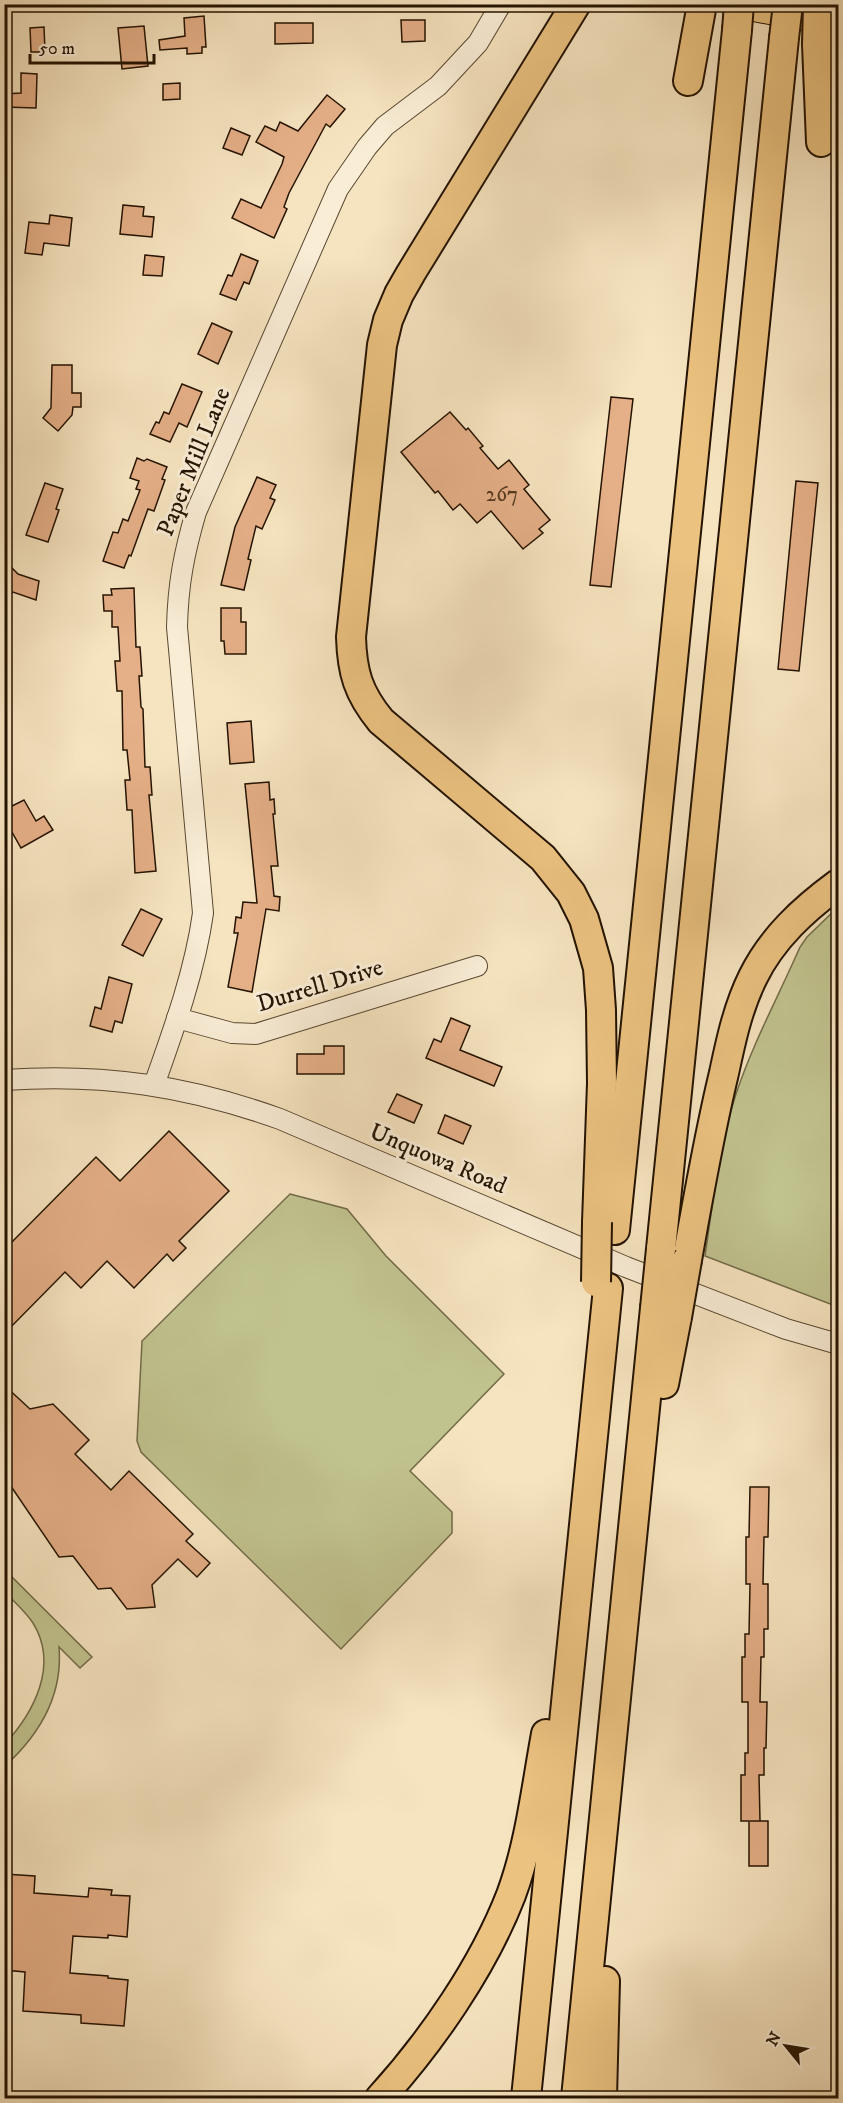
<svg xmlns="http://www.w3.org/2000/svg" width="843" height="2103" font-family="'IM FELL DW Pica',serif">
  <style>
    .green { fill: #c1c38f; stroke: #726b48; stroke-width: 1.5 }
    .building { fill: #e5af87; stroke: #241300; stroke-width: 1.5 }
    .lines { fill: none; stroke-linecap: round; stroke-linejoin: round }
    .minor-casing { stroke: #584730; stroke-width: 22 }
    .major-casing { stroke: #241300; stroke-width: 28 }
    .highway-casing { stroke: #241300; stroke-width: 32 }
    .minor { stroke: #f9edd6; stroke-width: 20 }
    .major { stroke: #ebc280; stroke-width: 26 }
    .highway { stroke: #ebc280; stroke-width: 28 }
    .highway-bridge-casing { stroke: #241300; stroke-width: 32; stroke-linecap: butt }
    .highway-bridge { stroke: #ebc280; stroke-width: 28 }
    .labels { text-anchor: middle; dominant-baseline: central; stroke-width: 6; stroke-linejoin: round; paint-order: stroke }
    .number-label { font-size: 21px; fill: #543a22 }
    .street-label { font-size: 24px; fill: #241300; stroke: #f9edd6 }
  </style>
  <rect width="100%" height="100%" fill="#f6e4c0"/>
  <filter id="stains"><feTurbulence type="fractalNoise" baseFrequency=".00333" numOctaves="4"/><feColorMatrix values="0 0 0 0 .2 0 0 0 0 .09 0 0 0 0 .02 0 0 0 .5 -.17"/></filter>
  <radialGradient id="worn" r=".72"><stop offset=".6" stop-color="#630" stop-opacity="0"/><stop offset="1" stop-color="#630" stop-opacity=".3"/></radialGradient>
  <g class="green">
    <path d="M838,907V1307L705,1256C713,1202 719,1146 736,1094C753,1043 779,995 800,947L807,937Z"/>
    <polygon points="290,1194 347,1209 386,1256 504,1374 410,1471 452,1512 452,1533 341,1649 141,1452 137,1441 142,1341"/>
    <path d="M5,1570L92,1657L80,1668L59,1647C63,1695 39,1735 5,1766V1744C34,1712 59,1665 33,1623C25,1611 14,1602 5,1592Z"/>
  </g>
  <g class="building">
    <polygon points="204,16 206,47 202,47 202,53 187,54 187,48 160,50 159,40 185,36 184,18"/>
    <polygon points="401,20 425,20 425,41 402,42"/>
    <polygon points="275,23 313,23 313,43 275,44"/>
    <polygon points="144,26 148,66 122,69 118,28"/>
    <polygon points="44,27 45,52 31,52 30,28"/>
    <polygon points="21,73 37,74 36,108 4,107 4,94 21,93"/>
    <polygon points="180,83 180,99 163,100 163,84"/>
    <polygon points="327,95 345,109 330,127 326,124 289,193 284,207 287,209 274,238 232,218 241,199 261,208 282,164 284,157 256,142 265,126 276,131 280,122 298,131"/>
    <polygon points="231,128 250,136 242,155 223,148"/>
    <polygon points="123,205 144,207 143,216 154,217 152,237 120,234"/>
    <polygon points="50,215 72,218 69,246 44,243 42,255 25,253 29,222 49,224"/>
    <polygon points="241,254 258,261 249,284 244,282 236,300 220,294 228,275 232,276"/>
    <polygon points="145,255 164,257 162,276 143,275"/>
    <polygon points="212,323 232,332 218,364 198,354"/>
    <polygon points="52,365 72,365 72,393 81,393 81,407 73,407 72,415 58,431 43,418 51,408"/>
    <polygon points="182,384 202,392 187,427 179,423 170,442 150,434 156,422 159,423 164,412 169,414"/>
    <polygon points="611,397 633,399 611,587 590,585"/>
    <polygon points="450,412 466,430 468,428 483,446 480,448 498,469 509,460 529,485 524,489 550,520 539,529 543,533 523,549 491,511 477,523 460,504 453,510 438,491 435,493 401,452"/>
    <polygon points="137,458 144,461 147,459 167,467 162,479 165,480 154,511 148,509 131,556 129,555 124,568 103,561 113,532 118,533 123,519 128,521 140,490 136,489 139,481 130,478"/>
    <polygon points="257,477 276,485 270,498 275,500 262,529 256,526 248,559 251,560 244,590 221,585 235,527"/>
    <polygon points="796,481 818,483 799,671 778,669"/>
    <polygon points="45,483 63,489 56,509 59,510 48,542 26,535"/>
    <polygon points="4,560 18,574 39,581 36,600 13,592 4,601"/>
    <polygon points="134,588 136,647 140,647 142,676 139,676 141,707 143,709 145,767 150,767 152,795 149,795 156,871 135,873 132,810 127,810 125,780 130,780 127,750 123,750 122,691 117,691 115,661 120,661 118,627 112,627 112,611 104,611 103,595 112,595 111,589"/>
    <polygon points="221,608 241,608 241,622 246,622 246,654 225,654 224,641 221,641"/>
    <polygon points="251,721 254,762 230,764 227,723"/>
    <polygon points="269,782 270,800 274,799 275,814 273,814 278,866 271,866 274,896 280,897 279,911 266,909 252,992 228,987 238,933 234,933 236,917 241,918 243,902 257,903 245,784"/>
    <polygon points="24,800 36,821 44,816 53,830 21,848 4,818 4,810"/>
    <polygon points="141,909 162,919 143,956 122,945"/>
    <polygon points="109,977 132,984 122,1023 115,1021 112,1032 90,1026 95,1007 101,1009"/>
    <polygon points="451,1018 470,1026 460,1050 502,1067 494,1086 426,1058 434,1039 441,1042"/>
    <polygon points="324,1046 344,1046 344,1074 297,1074 297,1054 324,1054"/>
    <polygon points="397,1094 422,1105 414,1123 388,1112"/>
    <polygon points="445,1115 471,1126 463,1144 438,1133"/>
    <polygon points="169,1131 229,1191 179,1241 186,1248 173,1261 167,1254 134,1288 107,1261 81,1288 65,1272 4,1334 4,1250 96,1157 120,1181"/>
    <polygon points="4,1385 30,1409 53,1404 89,1440 75,1454 111,1490 129,1471 193,1534 186,1541 210,1563 197,1577 178,1559 152,1585 155,1607 127,1609 111,1588 98,1589 73,1556 59,1557 4,1476"/>
    <polygon points="750,1487 769,1487 768,1537 764,1537 763,1584 768,1584 768,1629 764,1629 764,1657 761,1657 760,1702 767,1702 766,1748 764,1748 764,1775 759,1775 760,1821 750,1821 768,1821 768,1866 749,1866 749,1821 741,1821 741,1775 745,1775 745,1753 748,1753 748,1702 742,1702 742,1657 745,1657 745,1634 749,1634 750,1584 746,1584 746,1537 749,1537"/>
    <polygon points="4,1874 35,1876 34,1893 88,1897 89,1888 112,1890 111,1895 130,1896 127,1937 108,1935 108,1938 73,1936 70,1973 108,1976 108,1978 128,1980 124,2026 81,2023 81,2015 23,2011 25,1972 4,1970"/>
  </g>
  <g class="lines">
    <g class="minor-casing">
      <g id="minor">
        <polyline points="177,1018 232,1033 256,1034 477,966"/>
        <path d="M4,1080C103,1073 188,1086 280,1119L626,1267L786,1329L838,1344"/>
        <path d="M154,1085C174,1029 195,971 203,913L177,627C178,584 184,553 196,512L338,189L367,147L385,126L438,86L478,43L501,4"/>
      </g>
    </g>
    <g class="major-casing">
      <polyline id="major" points="733,4 838,24"/>
    </g>
    <g class="highway-casing">
      <g id="highway">
        <path d="M576,4L411,273L399,294L388,320L382,345L351,637C352,672 358,693 381,721L543,858L571,893L584,919L598,968L601,1010L602,1083L597,1222"/>
        <polyline points="817,44 821,142"/>
        <polyline points="688,81 702,4"/>
        <polyline points="615,1230 737,30"/>
        <polyline points="661,1249 784,38"/>
        <path d="M687,1260C698,1198 709,1135 724,1073C731,1040 738,1007 753,977C772,938 804,909 838,884"/>
        <polyline points="664,1384 677,1317"/>
        <path d="M380,2098C431,2042 483,1967 511,1895C530,1844 536,1788 546,1734"/>
        <polyline points="526,2098 608,1288"/>
        <polyline points="576,2098 655,1308"/>
        <polyline points="602,2098 605,1981"/>
      </g>
    </g>
    <use href="#minor" class="minor"/>
    <use href="#major" class="major"/>
    <use href="#highway" class="highway"/>
    <g class="highway-bridge-casing">
      <g id="highway-bridge">
        <polyline points="737,30 739,4"/>
        <polyline points="784,38 788,4"/>
        <polyline points="817,44 818,4"/>
        <polyline points="596,1282 597,1222"/>
        <polyline points="655,1308 661,1249"/>
        <polyline points="677,1317 687,1260"/>
      </g>
    </g>
    <use href="#highway-bridge" class="highway-bridge"/>
  </g>
  <g class="labels">
    <g class="number-label">
      <text x="502" y="495">267</text>
    </g>
    <g class="street-label">
      <text transform="translate(194 462) rotate(-68)">Paper Mill Lane</text>
      <text transform="translate(320 986) rotate(-17)">Durrell Drive</text>
      <text transform="translate(438 1159) rotate(23)">Unquowa Road</text>
    </g>
  </g>
  <rect width="843" height="2103" fill="none" stroke="#f6e4c0" stroke-width="24"/>
  <rect x="6" y="6" width="831" height="2091" fill="none" stroke="#241300" stroke-width="3"/>
  <rect x="12" y="12" width="819" height="2079" fill="none" stroke="#241300" stroke-width="1.5"/>
  <g transform="translate(786 2046) rotate(300)" stroke="#f9edd6" stroke-width="4.5" paint-order="stroke">
  <path d="M0-4.5L10 22L0 15L-10 22Z" fill="#241300"/>
  <text y="-9" font-size="16" font-weight="bold" text-anchor="middle" fill="#241300">N</text>
  </g>
  <path d="M30 54v9h124v-9" fill="none" stroke="#241300" stroke-width="3"/>
  <text x="39" y="54" font-size="18" fill="#241300" stroke="#f9edd6" stroke-width="4.5" paint-order="stroke">50 m</text>
  <rect width="100%" height="100%" filter="url(#stains)"/>
  <rect width="100%" height="100%" fill="url(#worn)"/>
</svg>
